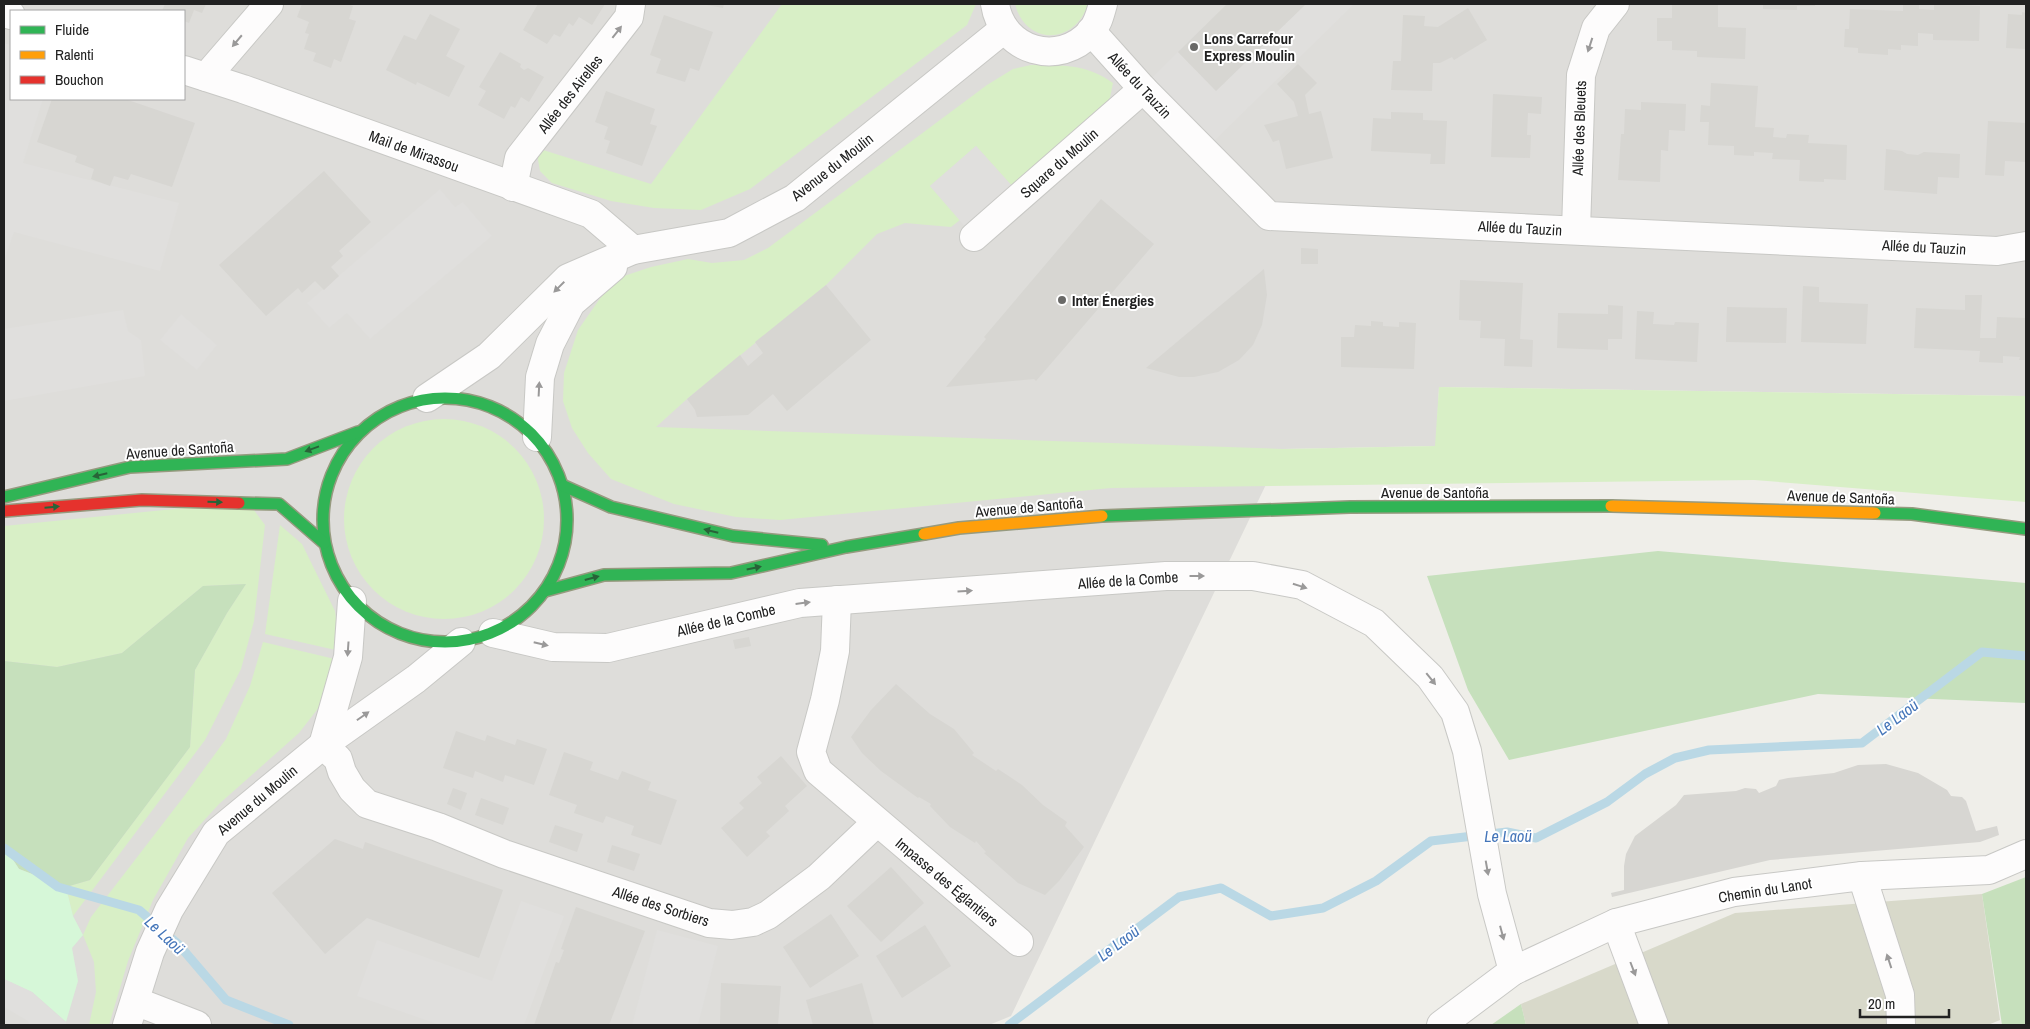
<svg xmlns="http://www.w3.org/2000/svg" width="2030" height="1029" font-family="'Archivo Narrow',sans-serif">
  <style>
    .residential { fill: #deddda; fill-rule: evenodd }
    .construction { fill: #d8d9ca }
    .grass { fill: #d8efc6 }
    .forest { fill: #c6e0bc }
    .park { fill: #d6f7d8 }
    .parking { fill: #e0dfdd }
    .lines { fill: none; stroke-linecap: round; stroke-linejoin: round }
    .stream { stroke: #bad8e5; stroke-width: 9 }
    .building { fill: #d7d6d2 }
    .street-casing { stroke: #c8c8c5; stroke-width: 30 }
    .fast-casing { stroke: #969a7f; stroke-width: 14 }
    .slow-casing { stroke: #969a7f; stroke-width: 14 }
    .jam-casing { stroke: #969a7f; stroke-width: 14 }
    .street { stroke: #fdfcfc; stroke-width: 28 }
    .fast { stroke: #30b455; stroke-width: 11 }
    .slow { stroke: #ff9f0a; stroke-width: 11 }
    .jam { stroke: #e5322d; stroke-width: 11 }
    .oneway { fill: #9a9999 }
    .oneway2 { fill: #286338 }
    .poi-dot { fill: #696967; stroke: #fff; stroke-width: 2 }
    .labels { text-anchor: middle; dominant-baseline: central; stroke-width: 4; stroke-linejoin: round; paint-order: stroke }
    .poi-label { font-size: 15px; font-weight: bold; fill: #212121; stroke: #fff; text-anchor: start }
    .street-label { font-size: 15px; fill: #212121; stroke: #fff }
    .water-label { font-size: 16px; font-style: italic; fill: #4475b9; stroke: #fff }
  </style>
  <rect width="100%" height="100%" fill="#efeee9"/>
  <path class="residential" d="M4,4H2026V396L1439,387L1436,446L1283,449L1011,1016L989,1025H4ZM11,11H184V99H11Z"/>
  <polygon class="construction" points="1982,894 2000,1020 1988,1025 1526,1025 1521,1004 1735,913"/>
  <g class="grass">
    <polygon points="782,4 976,4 967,25 750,189 701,210 654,208 611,201 552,183 540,171 537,154 540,149 651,184"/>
    <path d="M1015,4H1088C1075,45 1026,46 1015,4Z"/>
    <path d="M1031,65C1062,65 1087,64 1113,83L1108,107L1013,187L976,146L930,186L960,220L951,227L905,223L877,234L826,285L687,399L656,427L1283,449L1435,446L1439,387L2026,396V502L1754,480L1111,488L780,520L736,517L674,504L611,479L588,453L572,428L563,401L564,373L578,330L601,297L621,277L651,267L688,259L712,263L744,260L768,248L987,85L1013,69Z"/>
    <circle cx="444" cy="519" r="100"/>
    <polygon points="194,507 253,509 265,525 254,621 241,669 205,740 73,916 66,887 90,880 190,747 195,670 227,613 246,584 203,586 122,653 57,667 4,661 4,526"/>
    <polygon points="280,525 302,544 335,611 340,651 265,634"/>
    <polygon points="263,642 339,660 323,702 299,733 219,804 188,838 153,900 128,961 109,1025 89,1025 96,992 94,962 83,935 91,917 185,795 226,739 250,686"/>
  </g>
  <g class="forest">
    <polygon points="1658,551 2026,583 2026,703 1818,694 1509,760 1468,690 1427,576"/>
    <polygon points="246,584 227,613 195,670 190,747 90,880 66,887 19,869 4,846 4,661 57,667 122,653 203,586"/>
    <polygon points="2026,877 2026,1025 2002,1025 1982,894"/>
    <polygon points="1521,1004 1526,1025 1491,1025"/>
  </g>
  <polygon class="park" points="4,846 19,869 66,887 73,916 83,935 72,948 78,981 66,1022 32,992 4,979"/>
  <g class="parking">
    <polygon points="1306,4 1354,4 1214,141 1152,78 1178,52 1216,91"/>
    <polygon points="4,43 11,45 11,99 43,99 23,163 179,203 160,271 14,232 4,261"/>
    <polygon points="976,146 1021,196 974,237 930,186"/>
    <polygon points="440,189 455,207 463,202 492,236 370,339 347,313 329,328 307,303"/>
    <polygon points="123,310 128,331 141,340 145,376 4,401 4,329"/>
    <polygon points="181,314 217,345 197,370 160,340"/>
    <polygon points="521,901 564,916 524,1025 440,1025 357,996 377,940 492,981"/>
    <polygon points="657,930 718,946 698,1025 632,1025"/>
    <polygon points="4,979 32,992 66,1022 66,1025 29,1025 28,1021 4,1007"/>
  </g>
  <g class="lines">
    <g class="stream">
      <polyline points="4,848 58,887 139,910 179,945 226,1000 289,1025"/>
      <polyline points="1009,1025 1179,897 1221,888 1271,916 1323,908 1376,881 1431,841 1507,832 1536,838 1607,802 1645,774 1675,758 1709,750 1862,743 1982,652 2026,656"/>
    </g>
  </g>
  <g class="building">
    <polygon points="165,4 206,4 202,13 194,10 189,23 184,21 184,11 162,11"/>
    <polygon points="302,4 347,4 353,6 349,19 356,21 341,62 334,59 331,68 313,61 316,53 304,49 309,34 305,33 309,22 297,17"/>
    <polygon points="538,4 605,4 592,25 579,17 573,26 569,23 560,37 554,34 547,44 523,30"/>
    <polygon points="701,4 724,4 723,8"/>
    <polygon points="1227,4 1306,4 1216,91 1178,52"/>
    <polygon points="1672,4 1718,4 1718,27 1746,28 1745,59 1697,57 1697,51 1672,50 1672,41 1657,41 1657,18 1672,18"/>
    <polygon points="1763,4 1815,4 1815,6 1797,6 1797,10 1763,9"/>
    <polygon points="1903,4 1919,4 1919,9 1934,10 1934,4 1980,6 1979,41 1933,40 1933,34 1918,33 1918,46 1901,45 1901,50 1888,49 1888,55 1858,53 1858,48 1844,47 1845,29 1849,29 1850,9 1903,11"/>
    <polygon points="1468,8 1487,40 1454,60 1452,57 1440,63 1433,63 1432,91 1391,90 1393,61 1401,61 1403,15 1425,16 1424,26 1438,27"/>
    <polygon points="2022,12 2026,13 2026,49 2006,48 2008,14 2022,15"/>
    <polygon points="430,14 460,29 446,56 465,66 449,97 417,82 416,85 386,70 404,35 416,40"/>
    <polygon points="664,15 713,32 699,71 690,68 685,82 656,73 661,59 650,55"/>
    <polygon points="500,52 521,64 520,67 524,70 528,68 544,77 529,102 521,97 515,108 511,106 504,119 478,105 486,91 479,87"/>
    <polygon points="1298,64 1317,83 1305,95 1309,114 1321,111 1333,158 1286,169 1279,140 1273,142 1264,125 1298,116 1294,102 1277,84"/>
    <polygon points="1711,83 1758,86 1755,127 1774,128 1773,137 1786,138 1787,134 1809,135 1808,143 1847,145 1846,180 1824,179 1824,182 1799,181 1800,160 1772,159 1773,153 1754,152 1754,156 1734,155 1734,146 1708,145 1709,122 1700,122 1701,105 1710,106"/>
    <polygon points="606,91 655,109 650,124 657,126 642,166 606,153 610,141 604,139 608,127 595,122"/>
    <polygon points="1493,94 1542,97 1541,114 1528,113 1527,135 1531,135 1530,158 1491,157"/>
    <polygon points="52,99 125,99 195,123 172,187 131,174 128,180 114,176 110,186 91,179 94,169 75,162 77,156 37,142"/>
    <polygon points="1641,102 1686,104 1685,131 1669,130 1668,151 1661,150 1660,182 1618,180 1621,134 1624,134 1625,109 1641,110"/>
    <polygon points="1391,112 1423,113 1423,120 1447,121 1445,164 1430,164 1431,154 1371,151 1373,118 1391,119"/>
    <polygon points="1988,121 2026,123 2026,162 2005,161 2004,176 1985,175"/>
    <polygon points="1886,149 1902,151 1907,154 1918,155 1924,152 1960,154 1959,178 1938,177 1937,194 1884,190"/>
    <polygon points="324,171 371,222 339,251 343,256 331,267 339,276 324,290 315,281 302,293 298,288 266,316 219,265"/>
    <polygon points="1101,199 1154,244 1036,381 1034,379 946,387 986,339 984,337"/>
    <polygon points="1301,248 1318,249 1318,264 1301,264"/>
    <polygon points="1264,269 1267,295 1262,325 1253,345 1239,360 1218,372 1194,377 1179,377 1146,368"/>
    <polygon points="1460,280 1523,283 1520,339 1533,340 1532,367 1504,366 1505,339 1480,338 1481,321 1459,320"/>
    <polygon points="826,285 871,340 787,411 773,394 748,415 697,417 695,410 687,399 740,355 748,366 763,353 755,342"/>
    <polygon points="1803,286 1819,287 1819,302 1868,304 1866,344 1801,342"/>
    <polygon points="1965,295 1982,295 1980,338 1996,338 1997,317 2026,318 2026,360 2019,360 2020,357 2003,356 2003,363 1979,362 1980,351 1914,348 1916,308 1965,310"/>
    <polygon points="1608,305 1623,306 1622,339 1608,339 1608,350 1557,348 1558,313 1608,314"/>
    <polygon points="1727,307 1787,308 1786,343 1726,342"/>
    <polygon points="1637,311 1654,312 1653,324 1674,325 1675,322 1699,323 1697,362 1635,359"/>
    <polygon points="1371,321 1383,322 1383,326 1399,327 1399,322 1416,323 1414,369 1341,367 1341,337 1354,337 1355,325 1371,326"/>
    <polygon points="749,637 751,646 735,649 733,640"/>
    <polygon points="896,684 930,714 954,729 974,753 972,755 996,771 998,769 1022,785 1043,805 1067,822 1065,826 1084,847 1059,881 1045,895 1018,883 984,853 986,852 976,841 975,843 950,827 930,806 931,804 919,797 918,798 881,771 862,753 851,737 871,710"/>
    <polygon points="456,731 485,741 487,735 515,745 517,739 547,749 534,785 505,775 503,782 475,771 473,778 443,768"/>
    <polygon points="564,752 593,762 590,770 618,780 622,771 651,782 648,790 677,800 661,845 631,835 634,826 606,816 603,823 574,813 577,805 549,795"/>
    <polygon points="781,756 807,786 785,806 789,811 766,832 770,836 747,857 721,828 744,808 739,803 762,783 757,777"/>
    <polygon points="1886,764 1918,773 1947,790 1951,796 1962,797 1966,801 1976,831 1997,826 1999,835 1980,842 1770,860 1612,897 1611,893 1624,890 1624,866 1626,854 1635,836 1676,805 1684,795 1736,791 1745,788 1756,789 1759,793 1776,786 1779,780 1788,778 1834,773 1858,765"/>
    <polygon points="453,788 467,793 461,810 447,804"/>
    <polygon points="481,798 509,808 503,825 475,815"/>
    <polygon points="555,825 583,834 577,852 549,842"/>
    <polygon points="335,839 363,849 365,842 503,890 479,958 367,918 325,954 272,893"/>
    <polygon points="612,845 640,854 634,871 607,862"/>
    <polygon points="891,867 924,903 881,942 847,906"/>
    <polygon points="576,907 645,931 609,1025 534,1025 556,962 559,963 564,950 561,949"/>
    <polygon points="831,914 859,956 810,988 783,947"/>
    <polygon points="925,925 951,966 902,998 876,956"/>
    <polygon points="721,983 781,986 778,1025 720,1025"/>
    <polygon points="862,983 874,1025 813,1025 806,1000"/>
  </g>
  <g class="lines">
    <g class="street-casing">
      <g id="street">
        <path d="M995,4C1002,51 1059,68 1091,32C1098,24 1100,14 1103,4"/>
        <polyline points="4,13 11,15"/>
        <polyline points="1091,31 1143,89 1269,216 1997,251 2026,246"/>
        <polyline points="184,70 243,89 591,214 633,250"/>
        <polyline points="206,77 269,4"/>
        <polyline points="513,187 519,158 629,17 631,4"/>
        <polyline points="1576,230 1581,75 1596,28 1615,4"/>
        <polyline points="974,237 1143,89"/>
        <polyline points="427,398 489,356 568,278 633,250 729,233 795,198 1004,29"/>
        <polyline points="537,437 540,377 550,344 571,303 613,267"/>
        <polyline points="837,600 835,651 825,700 811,752 818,771 1019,942"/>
        <polyline points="493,633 553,647 608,648 800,603 1166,576 1253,576 1302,585 1374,623 1430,677 1455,712 1467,751 1492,894 1513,971"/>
        <polyline points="323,745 338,759 342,772 352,789 367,804 438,827 504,854 709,923 732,925 753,922 768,915 819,877 876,823"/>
        <polyline points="323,745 348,657 352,601"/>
        <polyline points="1862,876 1900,995 1901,1025"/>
        <polyline points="1616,923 1654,1025"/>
        <polyline points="135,1001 197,1025"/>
        <polyline points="127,1025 150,952 169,910 216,833 323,745 416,679 461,642"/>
        <polyline points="1441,1025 1513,971 1616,923 1734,892 1862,876 1989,870 2026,854"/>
      </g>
    </g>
    <g class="fast-casing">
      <g id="fast">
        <circle cx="445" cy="520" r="122"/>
        <polyline points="564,486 611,507 733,536 822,545"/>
        <polyline points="4,497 130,467 287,459 358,432"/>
        <polyline points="239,503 279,504 324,543"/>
        <polyline points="1875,513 1912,514 2026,529"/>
        <polyline points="1102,516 1350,507 1611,506"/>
        <polyline points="545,591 604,575 731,573 846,547 924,534"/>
      </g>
    </g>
    <g class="slow-casing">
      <g id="slow">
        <polyline points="1611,506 1875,513"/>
        <polyline points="924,534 959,528 1102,516"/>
      </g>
    </g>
    <g class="jam-casing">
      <polyline id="jam" points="5,511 142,500 239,503"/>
    </g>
    <use href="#street" class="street"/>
    <use href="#fast" class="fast"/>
    <use href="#slow" class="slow"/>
    <use href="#jam" class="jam"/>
  </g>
  <defs><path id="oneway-solid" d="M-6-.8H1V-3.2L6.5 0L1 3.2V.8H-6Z" transform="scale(1.25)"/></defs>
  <g class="oneway">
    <use href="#oneway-solid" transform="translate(617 32) rotate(-52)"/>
    <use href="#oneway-solid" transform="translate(237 41) rotate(130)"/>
    <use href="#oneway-solid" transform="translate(1590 45) rotate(108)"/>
    <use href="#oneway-solid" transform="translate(559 287) rotate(135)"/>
    <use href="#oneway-solid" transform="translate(539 389) rotate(-87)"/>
    <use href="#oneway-solid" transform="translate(1197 576)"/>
    <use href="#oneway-solid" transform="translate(1300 586) rotate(18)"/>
    <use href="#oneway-solid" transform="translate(965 591) rotate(-4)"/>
    <use href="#oneway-solid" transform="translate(803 603) rotate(-7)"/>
    <use href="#oneway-solid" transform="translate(541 644) rotate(13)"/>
    <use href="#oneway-solid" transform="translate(348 649) rotate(94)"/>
    <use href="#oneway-solid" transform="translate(1431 679) rotate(51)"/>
    <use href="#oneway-solid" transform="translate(363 716) rotate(-35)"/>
    <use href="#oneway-solid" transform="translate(1487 868) rotate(80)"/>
    <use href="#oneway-solid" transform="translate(1502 933) rotate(75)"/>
    <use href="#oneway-solid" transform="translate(1889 961) rotate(-108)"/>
    <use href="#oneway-solid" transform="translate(1633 969) rotate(69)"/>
  </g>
  <g class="oneway2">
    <use href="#oneway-solid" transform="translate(312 449) rotate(160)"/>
    <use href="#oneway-solid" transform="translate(100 475) rotate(167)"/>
    <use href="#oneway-solid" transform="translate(215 502) rotate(2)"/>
    <use href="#oneway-solid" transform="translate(52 507) rotate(-5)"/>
    <use href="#oneway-solid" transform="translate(711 531) rotate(-166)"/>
    <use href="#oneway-solid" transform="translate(754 568) rotate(-12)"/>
    <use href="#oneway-solid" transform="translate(592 578) rotate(-15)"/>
  </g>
  <g class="poi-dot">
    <circle cx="1194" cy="47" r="5"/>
    <circle cx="1062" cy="300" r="5"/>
  </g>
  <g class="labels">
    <g class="poi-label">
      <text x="1204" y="38">Lons Carrefour<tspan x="1204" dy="17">Express Moulin</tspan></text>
      <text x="1072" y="300">Inter Énergies</text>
    </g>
    <g class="street-label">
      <text transform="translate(1140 85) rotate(47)">Allée du Tauzin</text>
      <text transform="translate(570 94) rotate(-52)">Allée des Airelles</text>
      <text transform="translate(1579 128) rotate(-88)">Allée des Bleuets</text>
      <text transform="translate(414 151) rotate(20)">Mail de Mirassou</text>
      <text transform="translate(1059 163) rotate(-41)">Square du Moulin</text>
      <text transform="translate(832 167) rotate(-38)">Avenue du Moulin</text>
      <text transform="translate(1520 228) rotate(3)">Allée du Tauzin</text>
      <text transform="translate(1924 247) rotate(3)">Allée du Tauzin</text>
      <text transform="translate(180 450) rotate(-4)">Avenue de Santoña</text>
      <text x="1435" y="492">Avenue de Santoña</text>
      <text transform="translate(1841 497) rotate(2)">Avenue de Santoña</text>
      <text transform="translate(1029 507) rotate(-5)">Avenue de Santoña</text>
      <text transform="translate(1128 580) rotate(-4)">Allée de la Combe</text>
      <text transform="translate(726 620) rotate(-13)">Allée de la Combe</text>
      <text transform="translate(257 800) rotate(-40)">Avenue du Moulin</text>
      <text transform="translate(947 882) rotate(40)">Impasse des Églantiers</text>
      <text transform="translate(1765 890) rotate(-9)">Chemin du Lanot</text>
      <text transform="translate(661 906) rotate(18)">Allée des Sorbiers</text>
    </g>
    <g class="water-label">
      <text transform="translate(1897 717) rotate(-37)">Le Laoü</text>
      <text x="1508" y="836">Le Laoü</text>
      <text transform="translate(165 935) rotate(43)">Le Laoü</text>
      <text transform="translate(1118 943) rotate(-37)">Le Laoü</text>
    </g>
  </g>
  <rect width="2030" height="1029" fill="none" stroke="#212121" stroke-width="10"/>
  <rect x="10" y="10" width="175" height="90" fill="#ffffff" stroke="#a6a6a6"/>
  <rect x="20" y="26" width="25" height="8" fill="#30b455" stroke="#a6a6a6"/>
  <text x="55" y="35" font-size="15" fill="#212121">Fluide</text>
  <rect x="20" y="51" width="25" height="8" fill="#ff9f0a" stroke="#a6a6a6"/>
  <text x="55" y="60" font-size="15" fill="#212121">Ralenti</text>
  <rect x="20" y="76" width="25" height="8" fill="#e5322d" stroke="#a6a6a6"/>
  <text x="55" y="85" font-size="15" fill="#212121">Bouchon</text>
  <path d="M1860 1009v8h89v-8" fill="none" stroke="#212121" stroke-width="2.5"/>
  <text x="1868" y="1009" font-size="15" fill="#212121" stroke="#ffffff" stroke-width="4" paint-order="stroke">20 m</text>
</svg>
